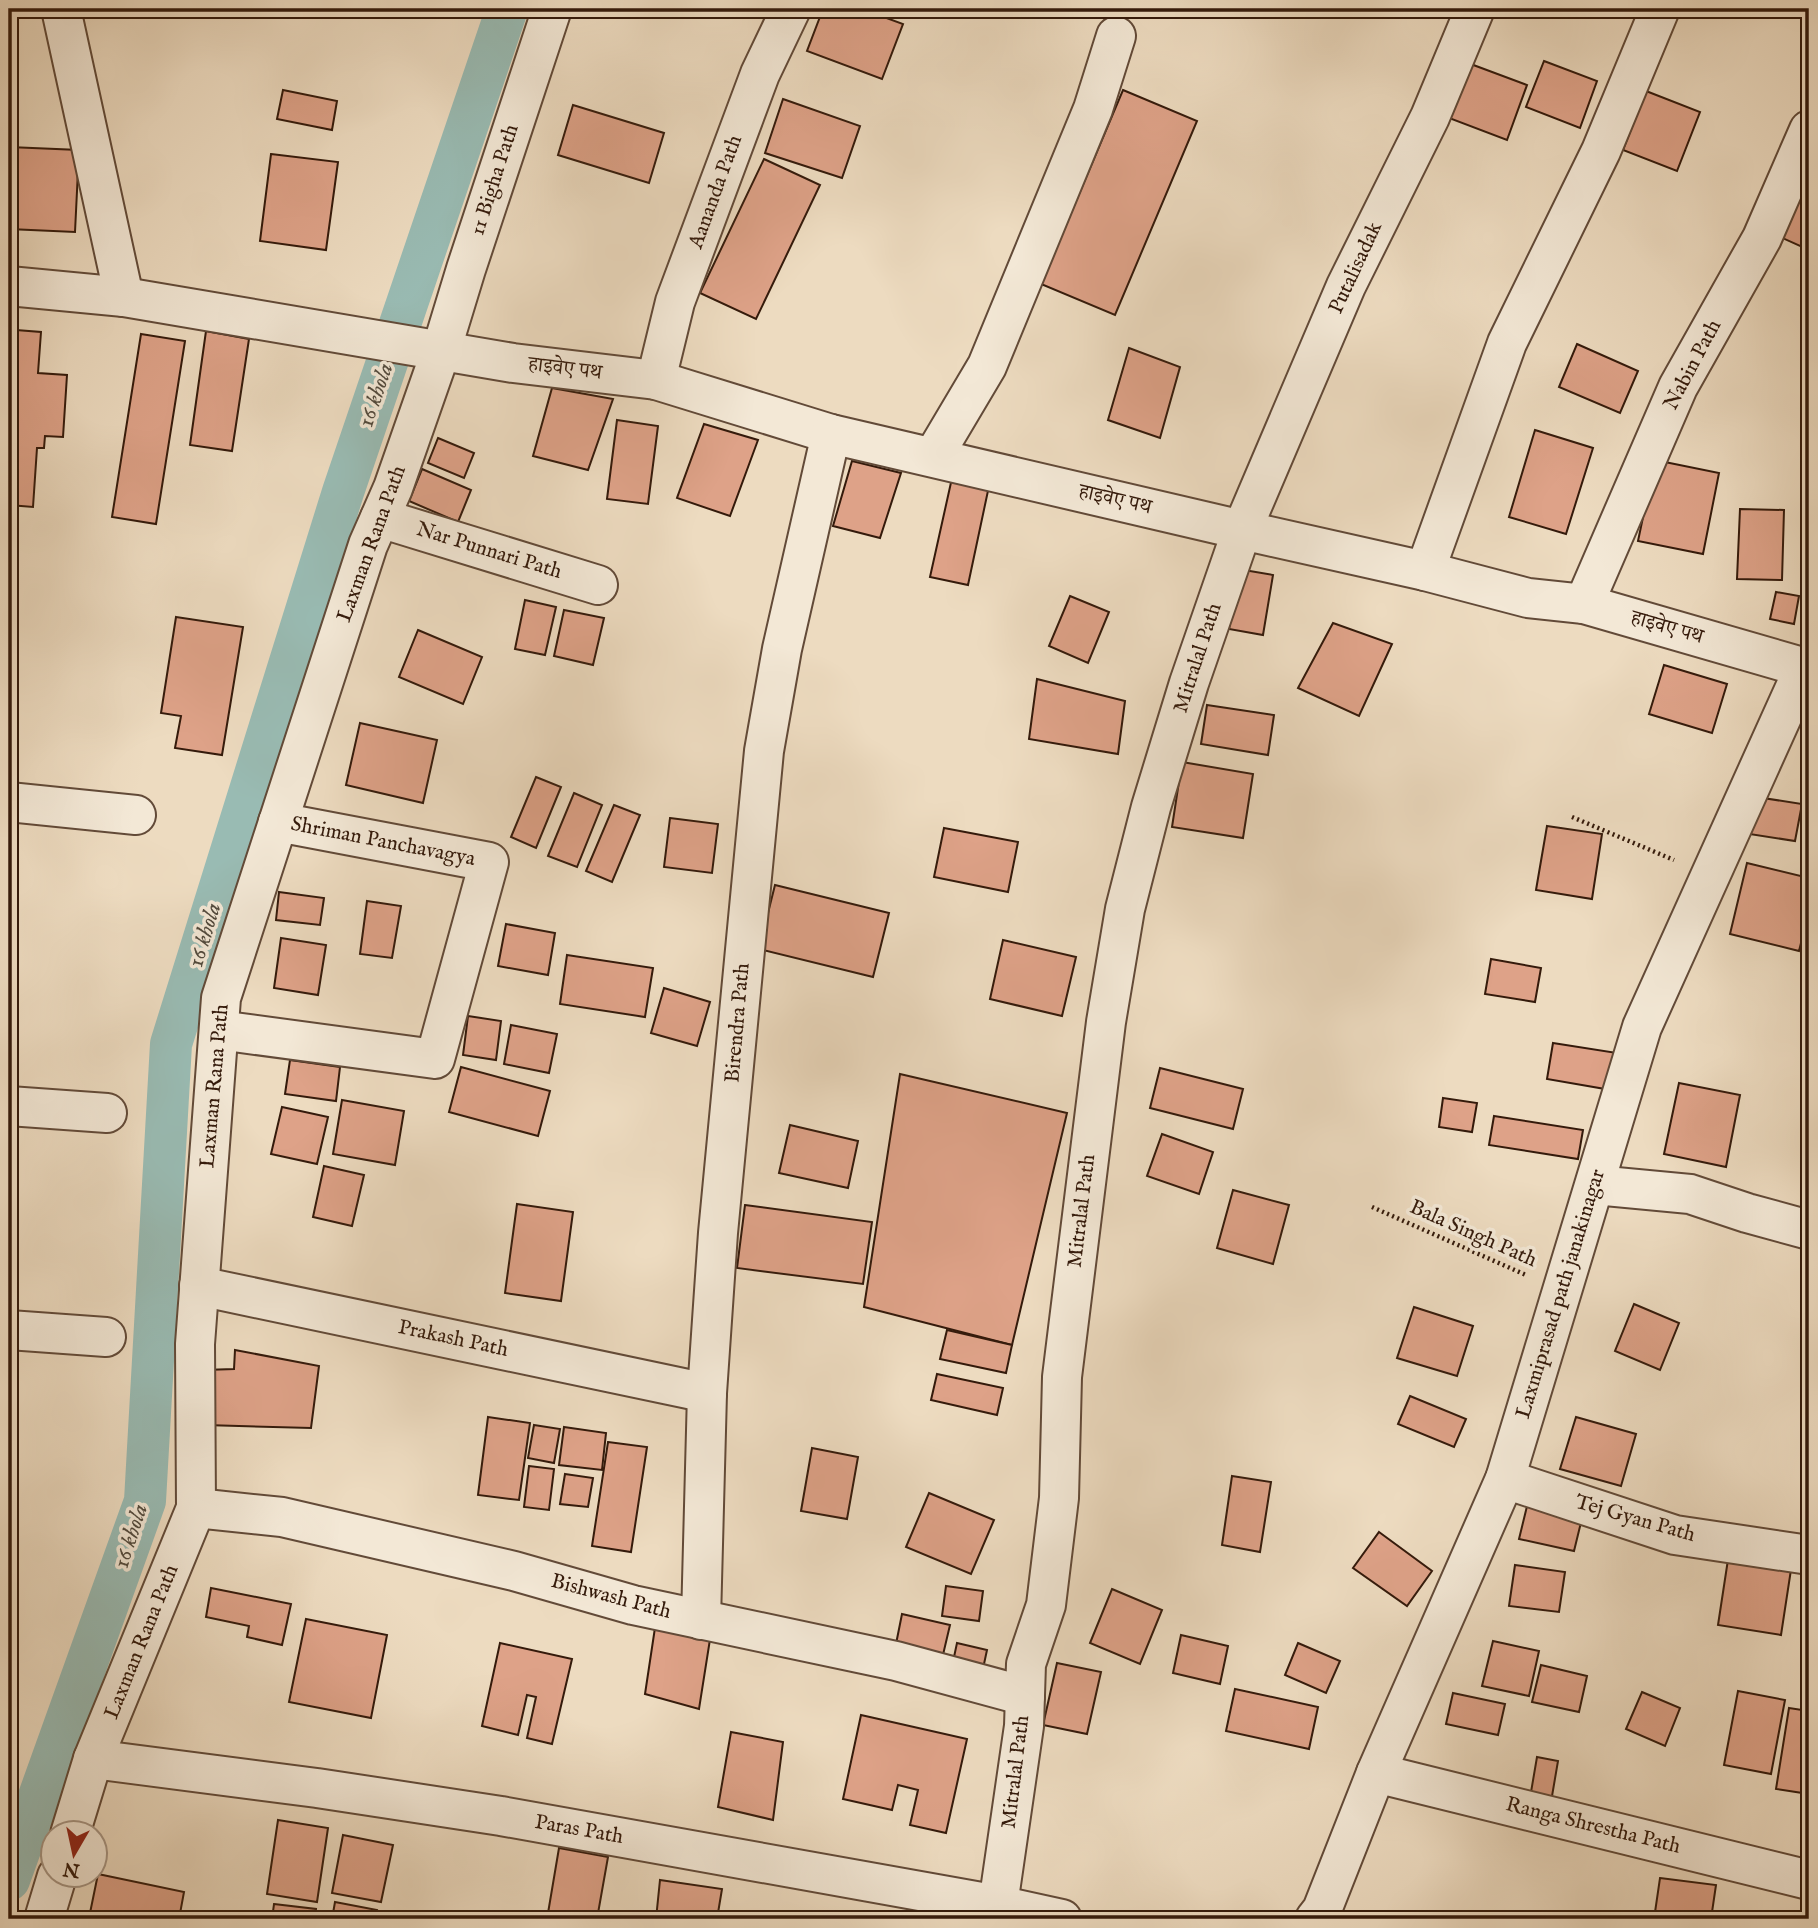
<svg xmlns="http://www.w3.org/2000/svg" width="1818" height="1928" font-family="'IM FELL English','Noto Serif Devanagari',serif">
  <style>
    .lines { fill: none; stroke-linecap: round; stroke-linejoin: round }
    .canal { stroke: #99bbb3; stroke-width: 42 }
    .building { fill: #dea288; stroke: #341a0b; stroke-width: 2 }
    .minor-casing { stroke: #624a38; stroke-width: 42 }
    .path { stroke: #341a0b; stroke-width: 4.5; stroke-dasharray: 2 3.5; stroke-linecap: butt }
    .minor { stroke: #f3e8d6; stroke-width: 38 }
    .labels { text-anchor: middle; dominant-baseline: central; stroke-width: 7; stroke-linejoin: round; paint-order: stroke }
    .street-label { font-size: 21px; fill: #341a0b; stroke: #f3e8d6 }
    .water-label { font-size: 23px; font-style: italic; fill: #524a3d; stroke: #f3e8d6 }
  </style>
  <rect width="100%" height="100%" fill="#eddbc0"/>
  <filter id="stains"><feTurbulence type="fractalNoise" baseFrequency=".00286" numOctaves="4"/><feColorMatrix values="0 0 0 0 .2 0 0 0 0 .09 0 0 0 0 .02 0 0 0 .5 -.17"/></filter>
  <radialGradient id="worn" r=".72"><stop offset=".6" stop-color="#630" stop-opacity="0"/><stop offset="1" stop-color="#630" stop-opacity=".3"/></radialGradient>
  <g class="lines">
    <polyline class="canal" points="9,1880 145,1501 171,1044 343,492 507,9"/>
  </g>
  <g class="building">
    <polygon points="823,9 862,9 903,24 882,79 807,51"/>
    <polygon points="1544,61 1597,81 1580,128 1526,107"/>
    <polygon points="1468,63 1527,85 1507,140 1449,118"/>
    <polygon points="283,90 337,101 332,130 277,119"/>
    <polygon points="1123,90 1197,121 1115,315 1041,284"/>
    <polygon points="1646,91 1700,112 1677,171 1623,150"/>
    <polygon points="783,99 860,126 842,178 765,153"/>
    <polygon points="573,105 664,133 649,183 558,155"/>
    <polygon points="9,147 79,150 75,232 9,229"/>
    <polygon points="271,154 338,162 326,250 260,241"/>
    <polygon points="764,159 820,185 756,319 700,293"/>
    <polygon points="1790,180 1809,188 1809,250 1767,231"/>
    <polygon points="16,330 41,332 38,373 67,375 63,437 45,436 44,448 37,448 33,507 9,505 9,434"/>
    <polygon points="206,331 249,339 232,451 190,445"/>
    <polygon points="141,334 185,341 156,524 112,517"/>
    <polygon points="1577,344 1638,371 1620,413 1559,387"/>
    <polygon points="1129,348 1180,367 1160,438 1108,420"/>
    <polygon points="552,388 613,399 588,470 533,456"/>
    <polygon points="617,420 658,426 648,504 607,499"/>
    <polygon points="704,424 758,440 730,516 677,498"/>
    <polygon points="1535,430 1593,448 1566,534 1509,517"/>
    <polygon points="438,438 474,453 464,478 428,463"/>
    <polygon points="1655,460 1719,473 1703,554 1638,541"/>
    <polygon points="852,461 901,473 880,538 833,526"/>
    <polygon points="422,469 471,490 458,522 409,501"/>
    <polygon points="952,478 989,486 968,585 930,577"/>
    <polygon points="1740,509 1784,510 1782,580 1737,579"/>
    <polygon points="1238,569 1273,575 1263,635 1229,629"/>
    <polygon points="1776,592 1799,596 1794,624 1770,619"/>
    <polygon points="1070,596 1109,612 1088,663 1049,646"/>
    <polygon points="525,600 556,607 545,655 515,649"/>
    <polygon points="564,610 604,618 593,665 554,656"/>
    <polygon points="176,617 243,627 222,755 175,748 181,716 161,713"/>
    <polygon points="1333,623 1392,644 1359,716 1298,688"/>
    <polygon points="418,630 482,657 463,704 399,677"/>
    <polygon points="1664,665 1727,684 1712,733 1649,714"/>
    <polygon points="1037,679 1125,701 1118,754 1029,739"/>
    <polygon points="1207,705 1274,715 1268,755 1201,744"/>
    <polygon points="360,723 437,740 423,803 346,785"/>
    <polygon points="1182,762 1253,774 1243,838 1172,827"/>
    <polygon points="536,777 561,787 536,848 511,837"/>
    <polygon points="574,793 602,805 577,867 548,856"/>
    <polygon points="1750,796 1802,804 1795,841 1743,833"/>
    <polygon points="614,805 640,815 612,882 586,871"/>
    <polygon points="670,818 718,824 712,873 664,867"/>
    <polygon points="1547,826 1602,834 1592,899 1536,890"/>
    <polygon points="944,828 1018,842 1008,892 934,877"/>
    <polygon points="1747,863 1809,878 1809,911 1799,951 1730,934"/>
    <polygon points="775,885 889,913 873,977 759,949"/>
    <polygon points="279,892 324,898 320,925 276,920"/>
    <polygon points="367,901 401,906 392,958 360,954"/>
    <polygon points="506,924 555,933 548,975 498,966"/>
    <polygon points="281,938 326,945 318,995 274,988"/>
    <polygon points="1003,940 1076,957 1062,1016 990,999"/>
    <polygon points="567,955 653,968 645,1017 560,1004"/>
    <polygon points="1491,959 1541,968 1535,1002 1485,994"/>
    <polygon points="664,988 710,1002 697,1046 651,1033"/>
    <polygon points="468,1016 501,1021 496,1060 463,1055"/>
    <polygon points="511,1025 557,1034 549,1073 504,1064"/>
    <polygon points="1553,1043 1617,1053 1611,1090 1547,1079"/>
    <polygon points="290,1060 340,1067 336,1101 285,1094"/>
    <polygon points="461,1067 550,1091 538,1136 449,1112"/>
    <polygon points="1160,1068 1243,1089 1233,1129 1150,1108"/>
    <polygon points="900,1074 1067,1113 1012,1345 864,1307"/>
    <polygon points="1679,1083 1740,1095 1726,1167 1664,1154"/>
    <polygon points="1443,1098 1477,1103 1472,1132 1439,1127"/>
    <polygon points="342,1100 404,1111 395,1165 333,1154"/>
    <polygon points="282,1107 328,1117 317,1164 271,1154"/>
    <polygon points="1494,1116 1583,1130 1578,1159 1489,1145"/>
    <polygon points="790,1125 858,1141 848,1188 779,1173"/>
    <polygon points="1162,1134 1213,1152 1199,1194 1147,1176"/>
    <polygon points="324,1166 364,1175 352,1226 313,1217"/>
    <polygon points="1233,1190 1289,1205 1273,1264 1217,1248"/>
    <polygon points="517,1204 573,1212 561,1301 505,1293"/>
    <polygon points="745,1205 872,1222 863,1284 737,1268"/>
    <polygon points="1634,1304 1679,1323 1660,1370 1615,1351"/>
    <polygon points="1414,1307 1473,1326 1457,1376 1397,1358"/>
    <polygon points="947,1330 1012,1345 1006,1373 940,1359"/>
    <polygon points="235,1350 319,1366 311,1428 205,1425 204,1370 234,1369"/>
    <polygon points="937,1374 1003,1388 997,1415 931,1400"/>
    <polygon points="1410,1396 1466,1419 1454,1447 1398,1424"/>
    <polygon points="488,1417 530,1423 519,1500 478,1495"/>
    <polygon points="1576,1417 1636,1434 1621,1486 1560,1469"/>
    <polygon points="534,1425 560,1429 554,1463 528,1458"/>
    <polygon points="564,1427 606,1433 602,1470 559,1465"/>
    <polygon points="608,1442 647,1447 631,1552 592,1546"/>
    <polygon points="812,1448 858,1457 847,1519 801,1511"/>
    <polygon points="529,1466 554,1469 549,1510 524,1507"/>
    <polygon points="565,1474 593,1478 588,1507 560,1504"/>
    <polygon points="1232,1476 1271,1482 1260,1552 1222,1545"/>
    <polygon points="929,1493 994,1520 971,1574 906,1547"/>
    <polygon points="1529,1498 1584,1510 1574,1551 1519,1539"/>
    <polygon points="1379,1532 1432,1571 1407,1606 1353,1568"/>
    <polygon points="1729,1553 1792,1563 1781,1635 1718,1625"/>
    <polygon points="1515,1565 1565,1572 1559,1612 1509,1606"/>
    <polygon points="946,1586 983,1591 979,1621 942,1616"/>
    <polygon points="211,1588 291,1604 282,1645 247,1637 249,1626 206,1617"/>
    <polygon points="1112,1589 1162,1610 1140,1664 1090,1643"/>
    <polygon points="902,1614 950,1625 942,1659 895,1649"/>
    <polygon points="306,1619 387,1635 371,1718 289,1702"/>
    <polygon points="656,1621 711,1633 699,1709 645,1694"/>
    <polygon points="1181,1635 1228,1646 1220,1684 1173,1673"/>
    <polygon points="1493,1641 1539,1651 1529,1696 1482,1686"/>
    <polygon points="500,1643 572,1659 552,1744 527,1738 536,1697 527,1695 518,1735 482,1726"/>
    <polygon points="957,1643 987,1650 981,1678 951,1671"/>
    <polygon points="1298,1643 1340,1661 1326,1693 1285,1675"/>
    <polygon points="1057,1663 1101,1672 1087,1734 1043,1725"/>
    <polygon points="1541,1665 1587,1676 1579,1712 1532,1702"/>
    <polygon points="1235,1689 1318,1707 1309,1749 1226,1731"/>
    <polygon points="1738,1691 1785,1700 1771,1774 1724,1765"/>
    <polygon points="1642,1692 1680,1708 1665,1746 1626,1729"/>
    <polygon points="1453,1693 1505,1704 1498,1735 1446,1724"/>
    <polygon points="1789,1708 1809,1711 1809,1794 1776,1789"/>
    <polygon points="861,1715 967,1739 946,1833 910,1825 918,1790 898,1785 892,1810 843,1799"/>
    <polygon points="731,1732 783,1742 773,1820 718,1807"/>
    <polygon points="1537,1757 1558,1761 1551,1802 1530,1798"/>
    <polygon points="278,1820 328,1828 317,1902 267,1894"/>
    <polygon points="343,1835 393,1845 381,1902 332,1893"/>
    <polygon points="559,1848 608,1857 597,1919 547,1919"/>
    <polygon points="98,1874 184,1892 179,1919 120,1919 90,1913"/>
    <polygon points="1660,1878 1716,1885 1711,1919 1654,1919"/>
    <polygon points="660,1880 722,1889 717,1919 656,1919"/>
    <polygon points="335,1902 377,1910 375,1919 332,1919"/>
    <polygon points="274,1904 316,1909 315,1919 272,1919"/>
  </g>
  <g class="lines">
    <g class="minor-casing">
      <g id="minor">
        <polyline points="61,9 124,297"/>
        <polyline points="9,286 124,297 513,363 656,380 831,434 1242,530 1425,571 1528,598 1584,604 1809,669"/>
        <polyline points="656,380 675,302 760,74 791,9"/>
        <polyline points="933,457 987,366 1093,109 1116,36"/>
        <polyline points="380,518 598,585"/>
        <polyline points="1425,571 1507,343 1601,151 1660,9"/>
        <polyline points="1584,604 1678,387 1762,238 1809,130"/>
        <polyline points="9,802 136,815"/>
        <polyline points="219,1030 435,1059 489,862 278,822"/>
        <polyline points="9,1106 107,1113"/>
        <polyline points="1595,1185 1690,1194 1747,1213 1809,1230"/>
        <polyline points="199,1286 707,1393"/>
        <polyline points="9,1330 106,1337"/>
        <polyline points="1505,1479 1675,1535 1809,1555"/>
        <polyline points="196,1508 282,1517 514,1571 633,1605 896,1661 1025,1696"/>
        <polyline points="701,1620 707,1393 718,1233 764,751 782,649 831,434"/>
        <polyline points="93,1759 317,1788 501,1816 998,1905 1062,1919"/>
        <polyline points="1376,1773 1809,1880"/>
        <polyline points="70,1834 93,1759 196,1508 195,1344 221,998 368,545 393,488 441,351 466,269 552,9"/>
        <polyline points="998,1905 1024,1726 1026,1664 1046,1605 1059,1498 1062,1377 1106,1022 1125,909 1151,807 1189,683 1242,530 1346,286 1430,117 1475,9"/>
        <polyline points="44,1919 57,1876"/>
        <polyline points="1315,1919 1322,1910 1376,1773 1505,1479 1642,1027 1804,668"/>
      </g>
    </g>
    <g class="path">
      <polyline points="1572,817 1674,860"/>
      <polyline points="1372,1207 1526,1275"/>
    </g>
    <use href="#minor" class="minor"/>
  </g>
  <g class="labels">
    <g class="street-label">
      <text transform="translate(495 180) rotate(-72)">11 Bigha Path</text>
      <text transform="translate(716 192) rotate(-70)">Aananda Path</text>
      <text transform="translate(1356 268) rotate(-65)">Putalisadak</text>
      <text transform="translate(1693 365) rotate(-62)">Nabin Path</text>
      <text transform="translate(565 369) rotate(7)">हाइवेए पथ</text>
      <text transform="translate(1115 500) rotate(13)">हाइवेए पथ</text>
      <text transform="translate(372 544) rotate(-70)">Laxman Rana Path</text>
      <text transform="translate(489 551) rotate(17)">Nar Punnari Path</text>
      <text transform="translate(1667 628) rotate(16)">हाइवेए पथ</text>
      <text transform="translate(1198 658) rotate(-72)">Mitralal Path</text>
      <text transform="translate(383 842) rotate(11)">Shriman Panchavagya</text>
      <text transform="translate(738 1023) rotate(-85)">Birendra Path</text>
      <text transform="translate(215 1086) rotate(-85)">Laxman Rana Path</text>
      <text transform="translate(1082 1211) rotate(-83)">Mitralal Path</text>
      <text transform="translate(1473 1234) rotate(24)">Bala Singh Path</text>
      <text transform="translate(1561 1294) rotate(-73)">Laxmiprasad path janakinagar</text>
      <text transform="translate(453 1339) rotate(12)">Prakash Path</text>
      <text transform="translate(1635 1519) rotate(16)">Tej Gyan Path</text>
      <text transform="translate(611 1597) rotate(15)">Bishwash Path</text>
      <text transform="translate(142 1642) rotate(-68)">Laxman Rana Path</text>
      <text transform="translate(1016 1772) rotate(-83)">Mitralal Path</text>
      <text transform="translate(1593 1826) rotate(14)">Ranga Shrestha Path</text>
      <text transform="translate(579 1830) rotate(10)">Paras Path</text>
    </g>
    <g class="water-label">
      <text transform="translate(376 395) rotate(-71)">16 khola</text>
      <text transform="translate(205 935) rotate(-73)">16 khola</text>
      <text transform="translate(131 1536) rotate(-72)">16 khola</text>
    </g>
  </g>
  <rect width="1818" height="1928" fill="none" stroke="#eddbc0" stroke-width="35"/>
  <rect x="10" y="10" width="1797" height="1907" fill="none" stroke="#341a0b" stroke-width="3.5"/>
  <rect x="18" y="18" width="1783" height="1893" fill="none" stroke="#341a0b" stroke-width="2"/>
  <g transform="translate(74 1854) rotate(189)"><circle r="33" fill="#f3e8d6" stroke="#a79685" stroke-width="2"/>
  <path d="M0-5L12 26L0 18L-12 26Z" fill="#8f2418"/>
  <text y="-10" font-size="19" font-weight="bold" text-anchor="middle" fill="#341a0b">N</text>
  </g>
  <rect width="100%" height="100%" filter="url(#stains)"/>
  <rect width="100%" height="100%" fill="url(#worn)"/>
</svg>
